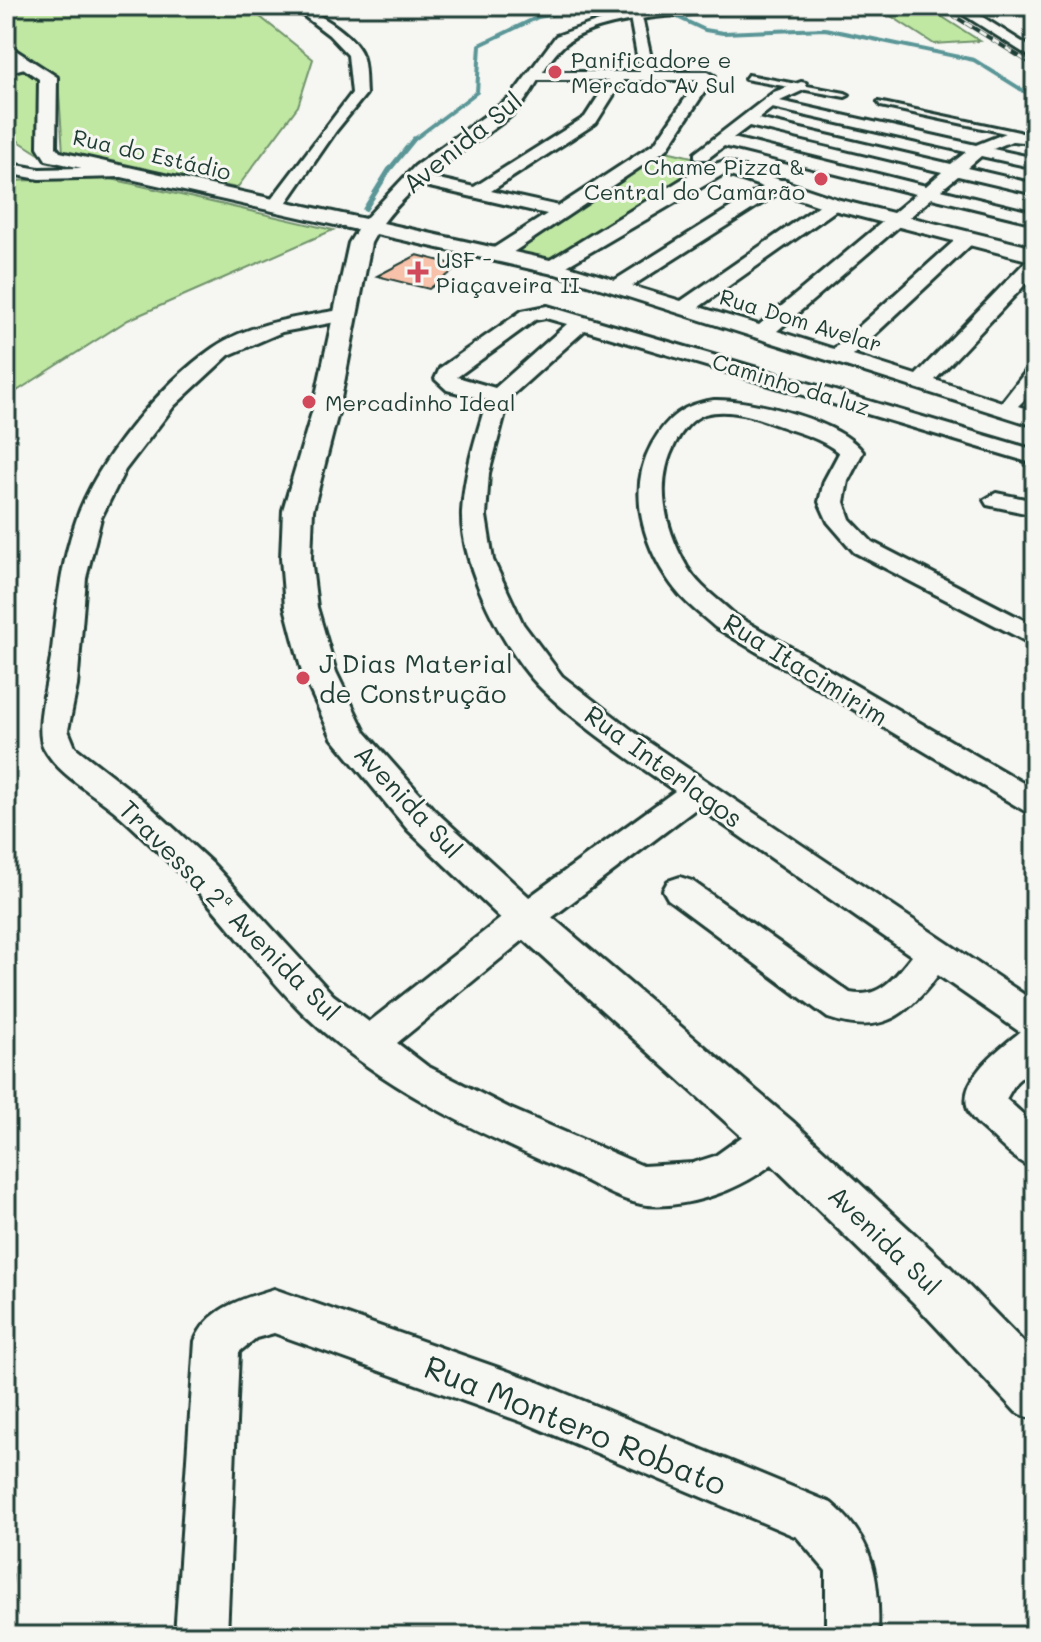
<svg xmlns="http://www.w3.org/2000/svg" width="1041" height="1642" font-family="Mali,sans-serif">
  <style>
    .green { fill: #c0e8a3; stroke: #70926c; stroke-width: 2 }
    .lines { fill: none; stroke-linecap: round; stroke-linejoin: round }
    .stream-far1 { stroke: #5a9697; stroke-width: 4 }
    .stream { stroke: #5a9697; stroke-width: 5 }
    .building { fill: #f8c2aa; stroke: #1f3d34; stroke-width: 2 }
    .service-casing { stroke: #1f3d34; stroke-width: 6 }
    .minor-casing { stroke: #1f3d34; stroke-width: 6 }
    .tertiary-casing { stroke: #1f3d34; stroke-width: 6 }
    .service { fill: #f6f6f2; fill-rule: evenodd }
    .minor { fill: #f6f6f2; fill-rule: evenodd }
    .tertiary { fill: #f6f6f2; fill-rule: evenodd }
    .rail-casing { stroke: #1f3d34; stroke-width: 4 }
    .rail { stroke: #f6f6f2; stroke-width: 3; stroke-dasharray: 8; stroke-linecap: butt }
    .poi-dot { fill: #d1495b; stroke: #f6f6f2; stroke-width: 3 }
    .labels { text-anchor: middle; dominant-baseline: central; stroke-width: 6; stroke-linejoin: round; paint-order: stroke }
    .far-poi-label { font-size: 22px; fill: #1f3d34; stroke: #f6f6f2; text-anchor: start }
    .far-street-label { font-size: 22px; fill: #1f3d34; stroke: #f6f6f2 }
    .street-label { font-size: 26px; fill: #1f3d34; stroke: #f6f6f2 }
    .poi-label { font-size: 26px; fill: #1f3d34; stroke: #f6f6f2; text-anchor: start }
    .near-street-label { font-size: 32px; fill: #1f3d34; stroke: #f6f6f2 }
  </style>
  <rect width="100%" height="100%" fill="#f6f6f2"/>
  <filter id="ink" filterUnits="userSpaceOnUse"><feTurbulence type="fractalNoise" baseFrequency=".0125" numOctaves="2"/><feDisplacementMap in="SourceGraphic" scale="16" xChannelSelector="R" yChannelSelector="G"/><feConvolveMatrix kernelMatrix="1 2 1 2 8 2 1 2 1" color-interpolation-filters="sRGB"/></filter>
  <g filter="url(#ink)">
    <g class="green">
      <polygon points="15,6 240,6 249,8 313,59 298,106 237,188 63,153 58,78 6,43 6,9"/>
      <polygon points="933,11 980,41 934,44 888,14"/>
      <polygon points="6,56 42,80 42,156 6,133"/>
      <polygon points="662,150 713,162 547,263 507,253"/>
      <polygon points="107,178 333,230 128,320 6,398 6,181"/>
    </g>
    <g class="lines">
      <g class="stream-far1">
        <polyline points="654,6 705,30 723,33 825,29 974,60 1035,98"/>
        <polyline points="412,141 477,92 480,45 538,17 601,6"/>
      </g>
      <polyline class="stream" points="365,209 389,170 414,139"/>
    </g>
    <g class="building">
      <polygon points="417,255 460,266 429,289 377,276"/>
      <polygon points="12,1575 6,1636 6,1577"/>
    </g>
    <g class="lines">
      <g class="service-casing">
        <g id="service">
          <polygon points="1030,6 1035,6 1035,9"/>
          <polygon points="748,75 845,93 849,95 845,97 745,79"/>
          <polygon points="878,102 1019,132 1023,134 1019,136 881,106"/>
        </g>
      </g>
      <g class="minor-casing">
        <g id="minor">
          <path d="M291,6C311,6 355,35 362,55C366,67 365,82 366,94L336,131L282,209L276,210L267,205L352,93L348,55L329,35Z"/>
          <polygon points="950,6 965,6 1035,50 1035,60"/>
          <path d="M636,13L642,17L654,72H708L715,76L667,149L503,259H489V251L547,214L412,183L404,178L412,173L474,187L585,117L609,80H535L528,76L535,72H640L630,17ZM623,80H698L655,143L559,206L491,191L596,123Z"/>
          <polygon points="27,59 34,63 32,66 6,73 6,65"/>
          <path d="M801,82L806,83V89L780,101L976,145L1006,133H1035V143L1012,141L993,149L1035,158V168L981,156L967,168L1035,184V194L958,176L941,190L1035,213V223L932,198L777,331L834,349L962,234H974V242L853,355L916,375L1028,259L1035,257V274L935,380L1002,402L1027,370L1035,369V389L1018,406L1035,412V426L546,271L544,267L553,261L615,280L774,180H786V188L632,286L681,301L827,200H839V208L699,307L759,325L916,194L724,146L707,159H695V153L774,92ZM772,108L966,152L951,164L758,119ZM749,126L942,172L926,186L733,138Z"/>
          <polygon points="6,163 39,169 121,167 129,172 121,177 39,179 6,173"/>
          <path d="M547,306L1035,450V464L585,330L509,398L489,473L486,516L493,560L523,624L562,676L638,735L1035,1002V1065L1016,1082L1006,1099L1035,1125V1169C1017,1162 1005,1149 990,1135C982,1127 969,1119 967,1106C961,1076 1001,1048 1020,1032L938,975C907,1016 881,1036 828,1018L668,899L663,890L668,881L680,877L692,881L850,993C880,999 894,978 912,956L698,807L538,928L397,1043L427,1066L511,1109L643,1166L693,1163L715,1156L761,1123L775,1118L789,1123L795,1136C775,1180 687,1213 641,1204C617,1199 592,1183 570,1173C476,1132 382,1088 307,1017C261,972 225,917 179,872C159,853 139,832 118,814C94,793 59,776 44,748C33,728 50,675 52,650C57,606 61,563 76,521C96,461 161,384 213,348C251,322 301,317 345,309L355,315L352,319L282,332L229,355L174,406L125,470L101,518L86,578L77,686L68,730L75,747L142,799L214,865L333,995L369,1022L514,908L675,791C631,760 584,729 544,691C505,655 460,565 462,512C464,473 476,437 487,400L447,390L435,379L440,368L522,311ZM546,318L567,324L495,388L457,377L535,320Z"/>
          <path d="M714,400C752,399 841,421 863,452L848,481L844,502L850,519L872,542L1035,626V646L854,552L828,522L819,502L824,481L839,453C822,438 799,433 777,425C756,417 728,407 705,414C692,418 681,432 675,444C654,484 665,529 687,567C699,587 718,599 735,615L1035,790V817L715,627C703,616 689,606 679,594C645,553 625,493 652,444C667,417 684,404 714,400Z"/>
          <polygon points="996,493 1035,501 1035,515 987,505 984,500"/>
          <path d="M274,1289L530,1379L831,1503C875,1539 880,1582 878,1636H826V1571L797,1537L528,1424L274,1333L256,1338L239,1352L227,1636H175L195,1341C208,1308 242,1299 274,1289Z"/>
        </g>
      </g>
      <g class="tertiary-casing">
        <path id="tertiary" d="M690,6H777L770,10C718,14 602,11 563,46C540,67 534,98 508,118C463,152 418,177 383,223L550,260L697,170L724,161L840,200L1035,248V262L826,208L724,174L553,274L376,234L371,243L339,409L313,510L311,558L317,607L336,672L365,732L434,810L540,907L792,1121L949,1266L1035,1354V1420L1016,1412L913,1302L758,1151L512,929L408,830L332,738L302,672L285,607L281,558L283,510L313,409L349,243L357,230L46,160L38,147L39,79L6,56V44L57,77L56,147L60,152L365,219L415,166L510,98L556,36L619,14Z"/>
      </g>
      <use href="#service" class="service"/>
      <use href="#minor" class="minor"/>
      <use href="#tertiary" class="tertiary"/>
      <g class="rail-casing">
        <polyline id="rail" points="938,6 1035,66"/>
      </g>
      <use href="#rail" class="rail"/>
    </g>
  </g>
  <g class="poi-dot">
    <circle cx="555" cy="72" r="8"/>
    <circle cx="821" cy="179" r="8"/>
    <path d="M414 260h8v8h8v8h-8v8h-8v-8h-8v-8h8z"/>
    <circle cx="309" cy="402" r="8"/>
    <circle cx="303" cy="678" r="8"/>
  </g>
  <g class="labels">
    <g class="far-poi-label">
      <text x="571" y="59">Panificadore e<tspan x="571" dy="25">Mercado Av Sul</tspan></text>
      <text x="805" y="166" text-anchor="end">Chame Pizza &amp;<tspan x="805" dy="25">Central do Camarão</tspan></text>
      <text x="436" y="259">USF -<tspan x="436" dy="25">Piaçaveira II</tspan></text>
      <text x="325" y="402">Mercadinho Ideal</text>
    </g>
    <g class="far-street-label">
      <text transform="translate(152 154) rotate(13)">Rua do Estádio</text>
      <text transform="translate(801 320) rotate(17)">Rua Dom Avelar</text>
      <text transform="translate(791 384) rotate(17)">Caminho da luz</text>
    </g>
    <g class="street-label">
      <text transform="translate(462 142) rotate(-39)">Avenida Sul</text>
      <text transform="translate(806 669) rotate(32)">Rua Itacimirim</text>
      <text transform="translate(664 766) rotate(36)">Rua Interlagos</text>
      <text transform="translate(409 801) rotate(47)">Avenida Sul</text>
      <text transform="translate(230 910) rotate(45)">Travessa 2ª Avenida Sul</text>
      <text transform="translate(885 1240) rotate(44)">Avenida Sul</text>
    </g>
    <g class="poi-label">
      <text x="319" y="663">J Dias Material<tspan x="319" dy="30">de Construção</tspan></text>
    </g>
    <g class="near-street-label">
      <text transform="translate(576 1424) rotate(22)">Rua Montero Robato</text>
    </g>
  </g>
  <rect width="1041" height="1642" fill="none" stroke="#f6f6f2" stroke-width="32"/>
  <rect x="16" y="16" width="1009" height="1610" fill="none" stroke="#1f3d34" stroke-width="3" filter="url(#ink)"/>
</svg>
